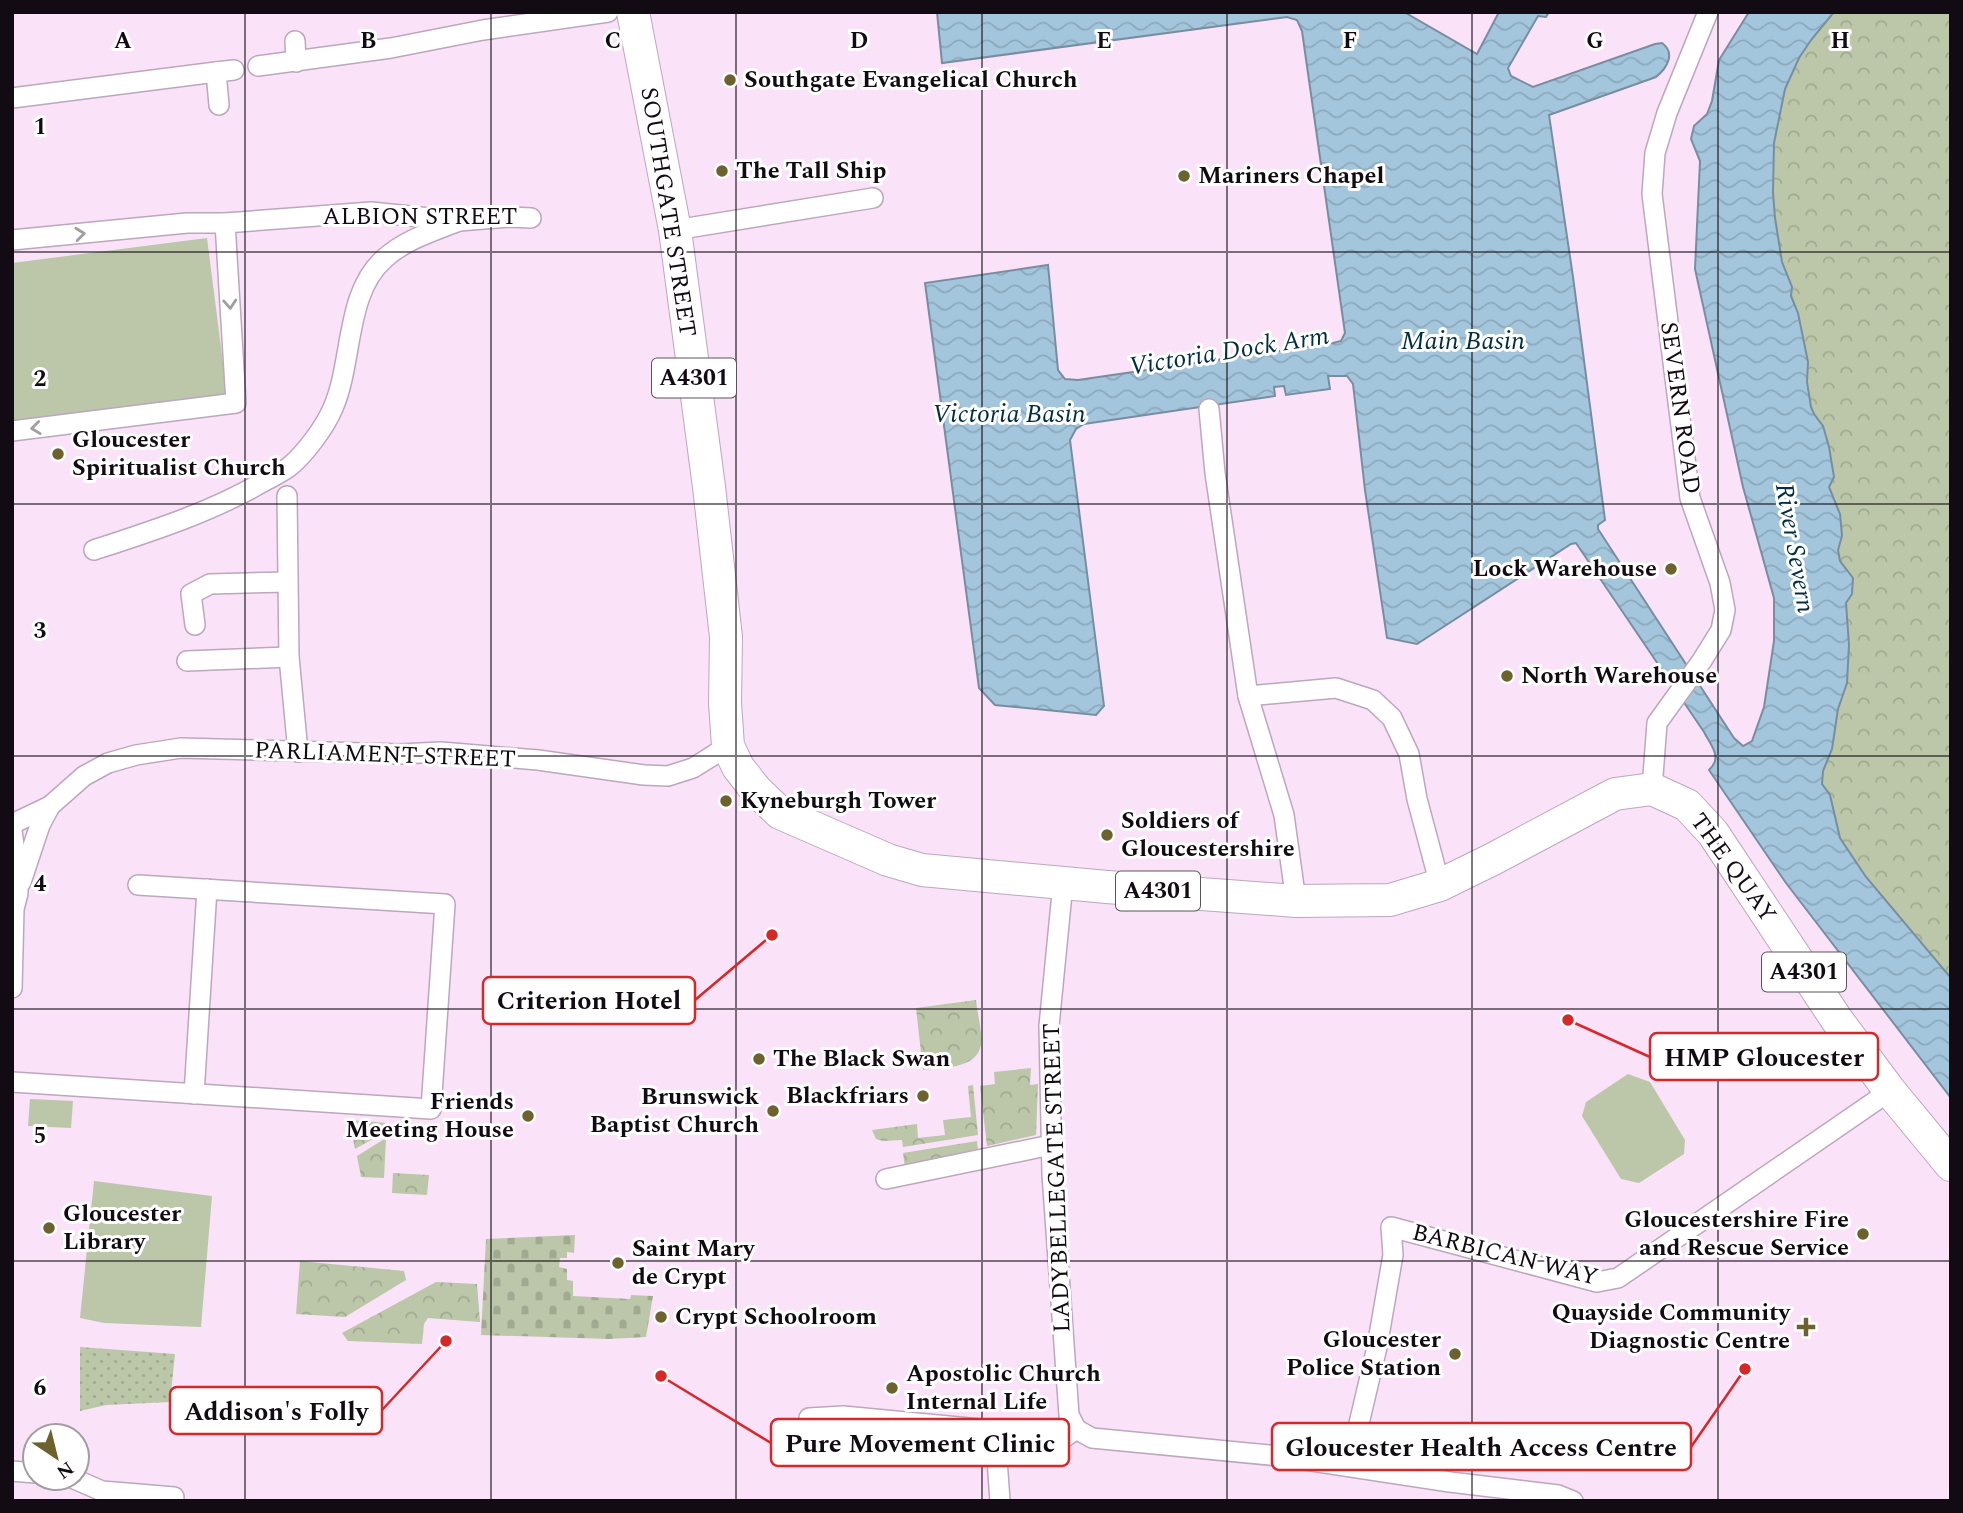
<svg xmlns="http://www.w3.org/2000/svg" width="1963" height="1513" font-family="Spectral,serif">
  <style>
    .grass { fill: #bbc7a8 }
    .cemetery { fill: url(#cemetery-stones) }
    .park { fill: url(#park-crowns) }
    .garden { fill: url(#garden-dots) }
    .water { fill: url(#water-waves); stroke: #788ea0; stroke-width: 2 }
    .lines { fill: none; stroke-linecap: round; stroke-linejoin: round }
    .street-casing { stroke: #bda7bd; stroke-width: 22 }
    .primary-casing { stroke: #bda7bd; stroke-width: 34 }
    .street { stroke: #fff; stroke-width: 19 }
    .primary { stroke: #fff; stroke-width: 32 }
    .oneway { stroke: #a19da1 }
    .grid { fill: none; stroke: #130b13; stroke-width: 2; stroke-opacity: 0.55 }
    .poi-dot { fill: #6d612e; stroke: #fff; stroke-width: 2.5 }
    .labels { text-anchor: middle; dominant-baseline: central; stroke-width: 6; stroke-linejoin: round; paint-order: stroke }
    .shield { fill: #fff; stroke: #5a545a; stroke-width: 2 }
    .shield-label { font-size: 23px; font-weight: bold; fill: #130b13 }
    .poi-label { font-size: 24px; font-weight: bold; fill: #130b13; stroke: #fff; text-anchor: start }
    .street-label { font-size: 24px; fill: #130b13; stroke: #fff }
    .water-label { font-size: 26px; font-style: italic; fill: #002d43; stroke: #fff }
    .grid-label { font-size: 23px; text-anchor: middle; font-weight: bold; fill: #130b13; stroke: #fff; stroke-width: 6; stroke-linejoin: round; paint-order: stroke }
    .leader { fill: none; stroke: #d62828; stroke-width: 2.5 }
    .callout-dot { fill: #d62828; stroke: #fff; stroke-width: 2.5 }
    .callout { fill: #fff; stroke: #d62828; stroke-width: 2.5 }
    .callout-label { font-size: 26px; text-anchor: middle; font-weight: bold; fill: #130b13 }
  </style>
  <defs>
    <pattern id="cemetery-stones" width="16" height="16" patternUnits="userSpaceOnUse" patternTransform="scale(1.75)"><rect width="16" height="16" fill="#bbc7a8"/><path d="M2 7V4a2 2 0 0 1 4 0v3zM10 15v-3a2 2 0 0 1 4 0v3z" fill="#a0aa90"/></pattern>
    <pattern id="park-crowns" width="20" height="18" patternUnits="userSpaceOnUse" patternTransform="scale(1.75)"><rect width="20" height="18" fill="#bbc7a8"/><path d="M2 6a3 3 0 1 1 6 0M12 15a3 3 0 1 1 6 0" fill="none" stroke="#a0aa90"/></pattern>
    <pattern id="garden-dots" width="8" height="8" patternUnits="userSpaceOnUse" patternTransform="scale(1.75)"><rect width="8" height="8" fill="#bbc7a8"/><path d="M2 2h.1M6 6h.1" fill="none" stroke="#a0aa90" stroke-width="1.8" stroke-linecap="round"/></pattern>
    <pattern id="water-waves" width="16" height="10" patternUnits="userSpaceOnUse" patternTransform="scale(1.75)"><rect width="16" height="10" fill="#a4c6dc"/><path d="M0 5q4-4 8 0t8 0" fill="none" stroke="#8ca9bc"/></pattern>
  </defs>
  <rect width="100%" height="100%" fill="#fae2f9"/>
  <g class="grass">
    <polygon points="207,238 227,394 12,422 12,263"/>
    <polygon points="1628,1074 1650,1082 1685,1140 1684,1154 1639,1183 1621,1179 1582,1116 1586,1102"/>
    <polygon points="30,1099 73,1101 71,1128 28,1126"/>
    <polygon points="94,1181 212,1196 201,1327 104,1323 80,1318"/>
  </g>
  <polygon class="cemetery" points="575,1235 574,1253 567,1252 567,1258 560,1258 559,1267 567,1269 567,1280 573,1281 573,1296 630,1299 631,1295 653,1296 646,1337 609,1339 481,1335 486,1239"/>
  <g class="park">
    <polygon points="1834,12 1951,12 1951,978 1866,877 1840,838 1830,795 1822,784 1823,771 1832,749 1838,709 1847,683 1849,645 1846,603 1852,594 1853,578 1840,561 1838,550 1842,536 1840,514 1829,487 1834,477 1829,447 1823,426 1814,414 1811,407 1807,382 1808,362 1798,313 1791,296 1792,287 1782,262 1775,218 1773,193 1774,143 1785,89 1799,58 1811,40"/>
    <path d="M976,1000C977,1012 983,1035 981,1045C976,1070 942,1067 923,1070L916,1008Z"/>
    <polygon points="1031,1068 1030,1085 1038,1084 1036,1135 987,1146 980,1086 995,1084 994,1072"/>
    <polygon points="973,1085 978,1135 903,1147 902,1140 883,1141 876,1139 872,1130 917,1124 918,1138 945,1135 943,1120 971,1117 968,1086"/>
    <polygon points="349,1120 387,1123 387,1131 355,1149"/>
    <polygon points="386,1138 384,1178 361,1177 357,1156"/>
    <polygon points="977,1141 978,1151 905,1168 903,1153"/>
    <polygon points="393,1173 429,1175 427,1195 392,1193"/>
    <polygon points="300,1261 404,1271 406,1280 345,1317 296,1314"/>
    <polygon points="436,1282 477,1284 480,1322 428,1318 424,1324 422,1344 348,1341 342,1333"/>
  </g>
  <polygon class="garden" points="80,1347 175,1354 170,1402 106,1405 80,1411"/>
  <path class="water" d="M937,12H1404L1477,54L1499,12H1549L1546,17L1538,16L1508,68L1511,76L1533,87L1655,44L1662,43C1676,53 1667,68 1656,77L1549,115L1573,277L1605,520L1598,525V529L1734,738L1743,746L1752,741L1764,707L1774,641V598L1743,487L1695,269L1700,161L1691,139L1694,126L1707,114L1712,101L1719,60L1749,12H1834L1811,40L1799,58L1785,89L1774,143L1773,193L1775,218L1782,262L1792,287L1791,296L1798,313L1808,362L1807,382L1811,407L1814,414L1823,426L1829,447L1834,477L1829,487L1840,514L1842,536L1838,550L1840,561L1853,578L1852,594L1846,603L1849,645L1847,683L1838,709L1832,749L1823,771L1822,784L1830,795L1840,838L1866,877L1951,978V1098L1786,883L1709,770C1723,757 1711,746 1704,732L1576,543L1571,544L1417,644L1387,638L1365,490L1353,384L1347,376H1328L1330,389L1286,395L1284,386L1274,387L1275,396L1084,424L1076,429L1070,440L1104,706L1096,715L995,705L979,688L925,283L1048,265L1058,370L1065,379L1078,380L1333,343L1341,341L1345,333L1302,31L1297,20L1287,17L942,63Z"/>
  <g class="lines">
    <g class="street-casing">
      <g id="street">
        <polyline points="295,41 296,62"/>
        <polyline points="258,66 391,48 483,30 608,12"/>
        <polyline points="12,98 216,72"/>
        <polyline points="219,105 216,72 234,70"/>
        <polyline points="225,223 371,212 459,221 510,217 531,218"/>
        <polyline points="675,230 873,198"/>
        <polyline points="12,240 187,223 225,223 236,403 12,431"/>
        <polyline points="1209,409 1215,473 1248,696 1284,815 1296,901"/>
        <polyline points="287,496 289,657 298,752"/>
        <path d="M94,550C152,531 209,513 261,483C270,478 281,473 289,467C305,454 325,427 333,408C353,363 345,293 384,259C404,240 434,231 459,221"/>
        <polyline points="195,625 191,594 210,584 287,582"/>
        <polyline points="187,661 289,657"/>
        <polyline points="1248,696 1336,688 1373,700 1392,718 1409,754 1417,799 1440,885"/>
        <polyline points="1652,789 1657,723 1701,662 1721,630 1725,610 1720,583 1690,498 1652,194 1655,153 1667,113 1708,12"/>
        <polyline points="12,824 50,806 84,776 108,763 136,755 181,748 400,754 441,752 538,760 644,775 668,776 693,768 728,746"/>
        <polyline points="12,831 18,874 18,893 14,909 12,988"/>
        <polyline points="21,882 40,825 50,806"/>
        <polyline points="1063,883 1049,1026 1052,1174 1069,1415 1076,1429"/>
        <polyline points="12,1082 431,1109 445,904 138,885"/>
        <polyline points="194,1094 207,889"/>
        <polyline points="886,1179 1051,1145"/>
        <polyline points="809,1418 843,1416 1065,1437 1076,1429 1092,1438 1279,1456 1450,1482 1558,1495 1573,1501"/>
        <polyline points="995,1431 1000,1501"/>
        <polyline points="1349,1466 1377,1347 1393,1255 1391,1227 1597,1282 1618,1278 1890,1091"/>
        <polyline points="12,1471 35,1473"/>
        <polyline points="72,1478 102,1491 174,1497"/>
      </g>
    </g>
    <g class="primary-casing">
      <polyline id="primary" points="633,12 675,230 709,487 726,637 725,703 728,746 738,767 756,790 780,813 888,860 922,870 1107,887 1296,901 1390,900 1440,885 1493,859 1615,794 1652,789 1687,805 1713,833 1837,1020 1890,1091 1951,1165"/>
    </g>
    <use href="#street" class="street"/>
    <use href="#primary" class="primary"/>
  </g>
  <defs><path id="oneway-chevron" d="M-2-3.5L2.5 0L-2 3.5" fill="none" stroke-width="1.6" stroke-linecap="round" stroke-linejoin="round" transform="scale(1.75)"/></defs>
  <g class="oneway">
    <use href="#oneway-chevron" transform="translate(80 234) rotate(-6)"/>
    <use href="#oneway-chevron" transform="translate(230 304) rotate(86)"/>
    <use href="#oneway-chevron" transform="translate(36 428) rotate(173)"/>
  </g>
  <path class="grid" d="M245,12V1501M491,12V1501M736,12V1501M982,12V1501M1227,12V1501M1472,12V1501M1718,12V1501M12,252H1951M12,504H1951M12,756H1951M12,1009H1951M12,1261H1951"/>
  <g class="poi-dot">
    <circle cx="730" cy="80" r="7"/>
    <circle cx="722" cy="171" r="7"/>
    <circle cx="1184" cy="176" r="7"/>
    <circle cx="58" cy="454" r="7"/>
    <circle cx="1671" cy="569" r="7"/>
    <circle cx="1507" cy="676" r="7"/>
    <circle cx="726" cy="801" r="7"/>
    <circle cx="1107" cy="835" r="7"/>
    <circle cx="759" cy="1059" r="7"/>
    <circle cx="923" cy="1096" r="7"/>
    <circle cx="773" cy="1111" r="7"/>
    <circle cx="528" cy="1116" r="7"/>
    <circle cx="49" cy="1228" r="7"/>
    <circle cx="1863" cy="1234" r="7"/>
    <circle cx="618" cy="1263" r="7"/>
    <circle cx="661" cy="1317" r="7"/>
    <path d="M1802.5 1316.5h7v7h7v7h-7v7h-7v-7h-7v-7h7z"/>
    <circle cx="1455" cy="1354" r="7"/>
    <circle cx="892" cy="1388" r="7"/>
  </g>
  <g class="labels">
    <g class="shield">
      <rect x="652" y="358.5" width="84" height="39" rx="5"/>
      <rect x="1116" y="871.5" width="84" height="39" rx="5"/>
      <rect x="1762" y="952.5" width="84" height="39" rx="5"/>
    </g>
    <g class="shield-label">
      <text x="694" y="378">A4301</text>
      <text x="1158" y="891">A4301</text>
      <text x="1804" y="972">A4301</text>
    </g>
    <g class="poi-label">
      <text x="744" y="80">Southgate Evangelical Church</text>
      <text x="736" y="171">The Tall Ship</text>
      <text x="1198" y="176">Mariners Chapel</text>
      <text x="72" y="440">Gloucester<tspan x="72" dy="28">Spiritualist Church</tspan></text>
      <text x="1657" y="569" text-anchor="end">Lock Warehouse</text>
      <text x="1521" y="676">North Warehouse</text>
      <text x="740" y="801">Kyneburgh Tower</text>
      <text x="1121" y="821">Soldiers of<tspan x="1121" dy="28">Gloucestershire</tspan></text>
      <text x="773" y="1059">The Black Swan</text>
      <text x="909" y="1096" text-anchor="end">Blackfriars</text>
      <text x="759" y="1097" text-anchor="end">Brunswick<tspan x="759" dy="28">Baptist Church</tspan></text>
      <text x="514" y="1102" text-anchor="end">Friends<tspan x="514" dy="28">Meeting House</tspan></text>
      <text x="63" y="1214">Gloucester<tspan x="63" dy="28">Library</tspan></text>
      <text x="1849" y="1220" text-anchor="end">Gloucestershire Fire<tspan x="1849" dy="28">and Rescue Service</tspan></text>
      <text x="632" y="1249">Saint Mary<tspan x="632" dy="28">de Crypt</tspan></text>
      <text x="1790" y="1313" text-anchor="end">Quayside Community<tspan x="1790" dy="28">Diagnostic Centre</tspan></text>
      <text x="675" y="1317">Crypt Schoolroom</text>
      <text x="1441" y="1340" text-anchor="end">Gloucester<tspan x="1441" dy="28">Police Station</tspan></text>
      <text x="906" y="1374">Apostolic Church<tspan x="906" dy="28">Internal Life</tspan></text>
    </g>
    <g class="street-label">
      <text transform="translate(668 212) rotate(81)">SOUTHGATE STREET</text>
      <text x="420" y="217">ALBION STREET</text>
      <text transform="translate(1680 408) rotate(82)">SEVERN ROAD</text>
      <text transform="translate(385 755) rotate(2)">PARLIAMENT STREET</text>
      <text transform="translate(1733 868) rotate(54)">THE QUAY</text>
      <text transform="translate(1057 1178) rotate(-92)">LADYBELLEGATE STREET</text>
      <text transform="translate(1505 1255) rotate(14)">BARBICAN WAY</text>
    </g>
    <g class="water-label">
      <text x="1463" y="341">Main Basin</text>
      <text transform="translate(1229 351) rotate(-9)">Victoria Dock Arm</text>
      <text x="1009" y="414">Victoria Basin</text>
      <text transform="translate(1795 548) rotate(80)">River Severn</text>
    </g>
  </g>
  <g class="grid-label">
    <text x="123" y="48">A</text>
    <text x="368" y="48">B</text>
    <text x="613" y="48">C</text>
    <text x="859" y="48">D</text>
    <text x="1104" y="48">E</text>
    <text x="1350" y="48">F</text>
    <text x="1595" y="48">G</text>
    <text x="1840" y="48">H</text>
    <text x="40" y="134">1</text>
    <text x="40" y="386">2</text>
    <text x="40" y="638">3</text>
    <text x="40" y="891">4</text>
    <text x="40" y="1143">5</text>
    <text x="40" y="1395">6</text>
  </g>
  <path class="leader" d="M772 935L695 1000M1568 1020L1650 1057M446 1341L382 1410M661 1376L771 1443M1745 1369L1691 1447"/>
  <g class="callout-dot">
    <circle cx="772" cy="935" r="7"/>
    <circle cx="1568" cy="1020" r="7"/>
    <circle cx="446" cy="1341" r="7"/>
    <circle cx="661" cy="1376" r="7"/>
    <circle cx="1745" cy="1369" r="7"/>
  </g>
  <g class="callout">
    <rect x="483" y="977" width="212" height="47" rx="7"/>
    <rect x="1650" y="1033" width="228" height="47" rx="7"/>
    <rect x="170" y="1387" width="212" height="47" rx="7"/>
    <rect x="771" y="1419" width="298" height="47" rx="7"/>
    <rect x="1272" y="1423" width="419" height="47" rx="7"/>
  </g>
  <g class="callout-label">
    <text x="589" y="1009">Criterion Hotel</text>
    <text x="1764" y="1066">HMP Gloucester</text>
    <text x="276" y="1420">Addison's Folly</text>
    <text x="920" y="1452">Pure Movement Clinic</text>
    <text x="1481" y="1456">Gloucester Health Access Centre</text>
  </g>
  <rect width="1963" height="1513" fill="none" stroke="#130b13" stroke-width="28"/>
  <g transform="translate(56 1457) rotate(145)"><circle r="33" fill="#ffffff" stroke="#a19da1" stroke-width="2"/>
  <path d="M0-5L12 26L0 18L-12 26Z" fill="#6d612e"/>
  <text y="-10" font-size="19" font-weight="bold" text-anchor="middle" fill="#130b13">N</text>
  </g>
</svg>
